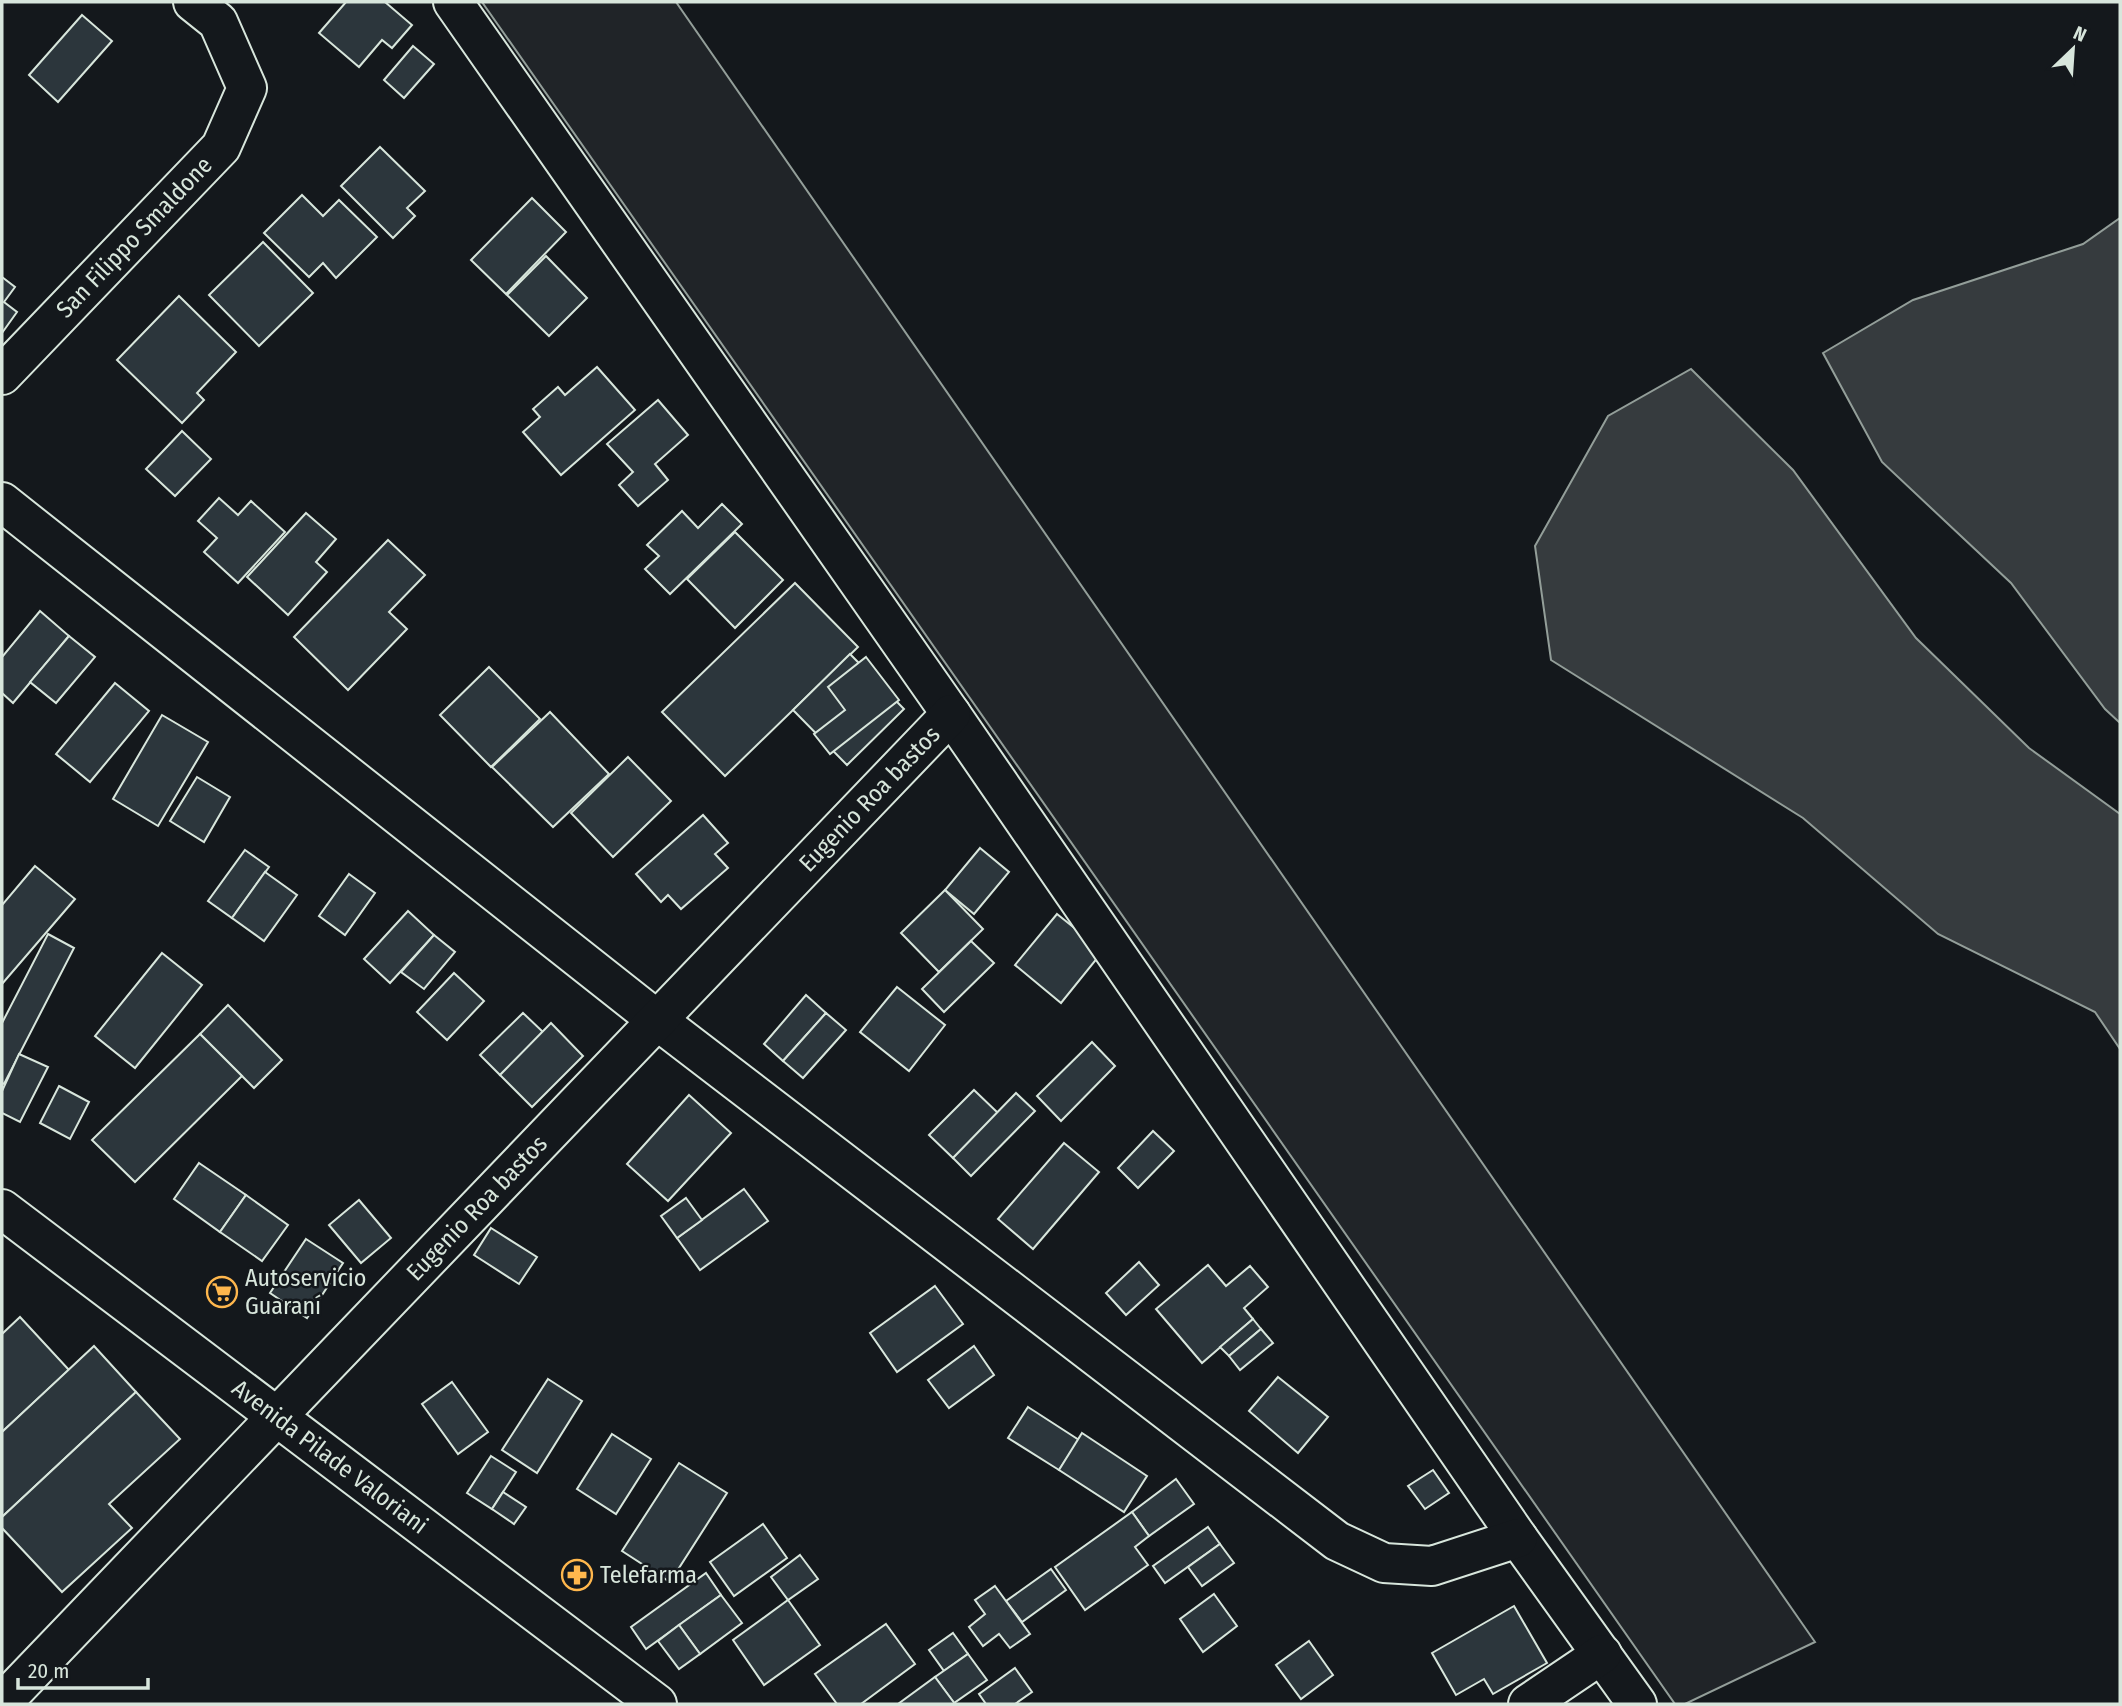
<svg xmlns="http://www.w3.org/2000/svg" width="2122" height="1706" font-family="'Fira Sans Condensed',sans-serif">
  <style>
    .green { fill: #202428; stroke: #939e99; stroke-width: 2 }
    .water { fill: #363b3e; stroke: #939e99; stroke-width: 2 }
    .building { fill: #2c363c; stroke: #d8e6dc; stroke-width: 2 }
    .lines { fill: none; stroke-linecap: round; stroke-linejoin: round }
    .street-casing { stroke: #d8e6dc; stroke-width: 42 }
    .street { stroke: #14181c; stroke-width: 38 }
    .labels { text-anchor: middle; dominant-baseline: central; stroke-width: 5; stroke-linejoin: round; paint-order: stroke }
    .street-label { font-size: 24px; fill: #d8e6dc; stroke: #14181c }
    .poi-label { font-size: 24px; fill: #d8e6dc; stroke: #14181c; text-anchor: start }
  </style>
  <rect width="100%" height="100%" fill="#14181c"/>
  <polygon class="green" points="482,2 676,2 1815,1642 1685,1704 1675,1704"/>
  <g class="water">
    <polygon points="2120,218 2120,723 2105,709 2011,583 1882,462 1823,353 1913,300 2083,244"/>
    <polygon points="1691,369 1793,470 1916,638 2029,748 2120,814 2120,1049 2095,1012 1938,934 1803,818 1551,660 1535,546 1608,416"/>
  </g>
  <g class="building">
    <polygon points="346,2 385,2 412,25 392,48 382,40 359,67 319,33"/>
    <polygon points="82,15 112,41 58,102 29,75"/>
    <polygon points="413,46 434,64 404,98 384,80"/>
    <polygon points="380,147 425,191 407,208 415,216 393,238 341,186"/>
    <polygon points="302,195 323,216 339,200 377,237 336,278 323,263 309,277 264,233"/>
    <polygon points="532,198 566,232 506,294 471,260"/>
    <polygon points="263,242 313,293 259,346 209,295"/>
    <polygon points="546,256 587,298 549,336 507,295"/>
    <polygon points="2,277 15,287 4,302 17,312 2,333"/>
    <polygon points="179,296 236,352 197,393 204,400 182,423 117,360"/>
    <polygon points="597,367 635,410 561,475 523,432 540,417 533,409 558,387 565,395"/>
    <polygon points="658,400 688,435 655,464 668,480 638,506 619,485 633,472 607,444"/>
    <polygon points="182,431 211,459 175,496 146,469"/>
    <polygon points="219,498 238,515 251,501 285,532 238,583 204,552 217,538 198,521"/>
    <polygon points="722,504 742,524 670,594 645,569 659,556 647,545 682,511 698,528"/>
    <polygon points="306,513 336,539 316,562 327,572 288,615 247,577"/>
    <polygon points="735,532 783,580 735,628 687,579"/>
    <polygon points="388,540 425,575 389,612 407,629 348,690 294,637"/>
    <polygon points="795,583 858,647 725,776 662,712"/>
    <polygon points="40,611 69,636 13,703 2,693 2,657"/>
    <polygon points="69,636 95,657 56,703 30,682"/>
    <polygon points="850,654 904,709 847,765 793,710"/>
    <polygon points="866,657 899,700 830,754 814,734 845,710 828,687"/>
    <polygon points="489,667 540,719 491,767 440,715"/>
    <polygon points="115,683 149,711 90,782 56,754"/>
    <polygon points="550,712 609,774 553,827 492,767"/>
    <polygon points="162,715 208,742 158,826 113,799"/>
    <polygon points="628,757 671,801 613,857 571,813"/>
    <polygon points="197,777 230,797 204,842 170,821"/>
    <polygon points="703,815 728,843 715,854 728,868 681,909 668,895 661,902 636,874"/>
    <polygon points="980,848 1009,872 974,914 945,890"/>
    <polygon points="245,850 269,867 232,918 208,901"/>
    <polygon points="35,866 75,899 2,984 2,905"/>
    <polygon points="265,872 297,895 264,941 232,918"/>
    <polygon points="349,874 375,893 345,935 319,916"/>
    <polygon points="945,890 983,929 939,972 901,933"/>
    <polygon points="408,911 434,935 390,983 364,959"/>
    <polygon points="1057,914 1103,951 1061,1003 1015,965"/>
    <polygon points="48,934 74,948 4,1084 2,1083 2,1023"/>
    <polygon points="434,935 455,952 424,989 401,972"/>
    <polygon points="971,941 994,963 944,1012 922,989"/>
    <polygon points="162,953 202,985 135,1068 95,1036"/>
    <polygon points="454,973 484,1001 447,1040 417,1012"/>
    <polygon points="897,987 945,1025 909,1071 860,1032"/>
    <polygon points="806,995 826,1013 783,1061 764,1044"/>
    <polygon points="228,1005 282,1060 254,1088 200,1034"/>
    <polygon points="523,1013 543,1032 500,1075 480,1055"/>
    <polygon points="826,1013 846,1030 803,1078 783,1061"/>
    <polygon points="551,1023 583,1056 532,1107 500,1075"/>
    <polygon points="200,1034 242,1076 135,1182 92,1140"/>
    <polygon points="1092,1042 1115,1066 1061,1121 1037,1096"/>
    <polygon points="19,1054 48,1067 20,1122 2,1113 2,1091"/>
    <polygon points="59,1086 89,1102 70,1139 40,1123"/>
    <polygon points="974,1090 998,1113 953,1158 929,1135"/>
    <polygon points="1016,1093 1035,1111 971,1176 953,1158"/>
    <polygon points="689,1095 731,1133 668,1201 627,1164"/>
    <polygon points="1153,1131 1174,1151 1138,1188 1118,1168"/>
    <polygon points="1064,1143 1099,1172 1033,1249 998,1219"/>
    <polygon points="199,1163 246,1195 220,1232 174,1199"/>
    <polygon points="744,1189 768,1221 700,1270 677,1238"/>
    <polygon points="246,1195 288,1225 262,1261 220,1232"/>
    <polygon points="686,1198 702,1220 677,1238 661,1216"/>
    <polygon points="359,1200 391,1238 361,1263 329,1225"/>
    <polygon points="491,1228 537,1257 519,1284 474,1255"/>
    <polygon points="306,1239 343,1263 307,1318 270,1293"/>
    <polygon points="1139,1262 1159,1285 1126,1315 1106,1293"/>
    <polygon points="1208,1265 1226,1286 1250,1266 1268,1287 1244,1308 1253,1319 1202,1363 1156,1309"/>
    <polygon points="935,1286 963,1324 897,1372 870,1333"/>
    <polygon points="20,1317 69,1370 2,1432 2,1334"/>
    <polygon points="1253,1319 1261,1329 1229,1356 1220,1347"/>
    <polygon points="1261,1329 1273,1343 1240,1370 1229,1356"/>
    <polygon points="94,1346 136,1392 2,1517 2,1432"/>
    <polygon points="974,1346 994,1375 949,1408 928,1380"/>
    <polygon points="1278,1377 1328,1417 1298,1453 1249,1411"/>
    <polygon points="548,1379 582,1401 537,1473 502,1450"/>
    <polygon points="452,1382 488,1432 458,1454 422,1404"/>
    <polygon points="136,1392 180,1439 109,1504 132,1528 62,1592 2,1528 2,1517"/>
    <polygon points="1028,1407 1079,1440 1059,1470 1008,1438"/>
    <polygon points="1082,1433 1147,1476 1124,1512 1059,1470"/>
    <polygon points="612,1434 651,1459 616,1514 577,1489"/>
    <polygon points="491,1456 516,1472 492,1509 467,1493"/>
    <polygon points="679,1463 727,1493 670,1582 622,1551"/>
    <polygon points="1433,1470 1449,1493 1425,1509 1408,1486"/>
    <polygon points="1176,1479 1194,1504 1149,1536 1132,1512"/>
    <polygon points="503,1492 526,1507 514,1524 492,1509"/>
    <polygon points="1132,1512 1149,1536 1135,1547 1148,1565 1085,1610 1055,1567"/>
    <polygon points="763,1524 787,1558 734,1596 710,1562"/>
    <polygon points="1208,1527 1220,1544 1165,1583 1153,1566"/>
    <polygon points="1220,1544 1234,1563 1202,1586 1188,1567"/>
    <polygon points="800,1555 818,1579 788,1600 771,1577"/>
    <polygon points="1051,1569 1066,1590 1022,1622 1006,1601"/>
    <polygon points="706,1573 721,1595 646,1649 631,1627"/>
    <polygon points="995,1586 1030,1634 1010,1648 999,1634 983,1646 969,1627 985,1614 975,1600"/>
    <polygon points="1214,1594 1237,1626 1203,1652 1180,1619"/>
    <polygon points="721,1595 742,1623 700,1654 679,1625"/>
    <polygon points="788,1600 820,1645 764,1685 733,1640"/>
    <polygon points="1514,1606 1547,1663 1493,1694 1484,1679 1456,1695 1432,1653"/>
    <polygon points="886,1624 915,1664 861,1704 837,1704 815,1674"/>
    <polygon points="679,1625 700,1654 679,1669 658,1641"/>
    <polygon points="953,1633 968,1654 944,1671 929,1650"/>
    <polygon points="1309,1641 1333,1675 1301,1699 1276,1665"/>
    <polygon points="968,1654 987,1680 954,1703 935,1677"/>
    <polygon points="1015,1668 1032,1692 1015,1704 986,1704 979,1694"/>
    <polygon points="935,1677 955,1704 898,1704"/>
  </g>
  <g class="lines">
    <g class="street-casing">
      <g id="street">
        <polyline points="453,2 951,714 1518,1538 1637,1704"/>
        <path id="s1" d="M2,375L221,147L247,88L218,22L193,2"/>
        <polyline points="2,502 657,1020 1337,1541 1384,1563 1432,1566 1518,1538"/>
        <path id="s2" d="M2,1209L657,1704"/>
        <path id="s3" d="M2,1703L951,714"/>
        <polyline points="1528,1704 1602,1654"/>
      </g>
    </g>
    <use href="#street" class="street"/>
  </g>
  <defs>
    <g id="supermarket-ring" transform="scale(1.575)"><circle r="9.5" fill="#14181c" stroke="#ffb74d" stroke-width="1.5"/><path d="M-6-5.5h2.5l.6 2H6L4.5 2H-2.5L-4.4-4H-6ZM-1.5 3.2a1.3 1.3 0 1 0 .1 0ZM3 3.2a1.3 1.3 0 1 0 .1 0Z" fill="#ffb74d"/></g>
    <g id="pharmacy-ring" transform="scale(1.575)"><circle r="9.5" fill="#14181c" stroke="#ffb74d" stroke-width="1.5"/><path d="M-2-6h4v4h4v4h-4v4h-4v-4h-4v-4h4Z" fill="#ffb74d"/></g>
  </defs>
  <g fill-rule="evenodd">
    <use href="#supermarket-ring" x="222" y="1292"/>
    <use href="#pharmacy-ring" x="577" y="1575"/>
  </g>
  <g class="labels">
    <g class="street-label">
      <text stroke="none"><textPath href="#s1" startOffset="191">San Filippo Smaldone</textPath></text>
      <text stroke="none"><textPath href="#s3" startOffset="1253">Eugenio Roa bastos</textPath></text>
      <text stroke="none"><textPath href="#s3" startOffset="686">Eugenio Roa bastos</textPath></text>
      <text stroke="none"><textPath href="#s2" startOffset="411">Avenida Pilade Valoriani</textPath></text>
    </g>
    <g class="poi-label">
      <text x="245" y="1278">Autoservicio<tspan x="245" dy="28">Guaraní</tspan></text>
      <text x="600" y="1575">Telefarma</text>
    </g>
  </g>
  <rect width="2122" height="1706" fill="none" stroke="#d8e6dc" stroke-width="7"/>
  <g transform="translate(2073 49) rotate(25)" stroke="#14181c" stroke-width="5" paint-order="stroke">
  <path d="M0-5L12 26L0 18L-12 26Z" fill="#d8e6dc"/>
  <text y="-10" font-size="19" font-weight="bold" text-anchor="middle" fill="#d8e6dc">N</text>
  </g>
  <path d="M18 1678v10h130v-10" fill="none" stroke="#d8e6dc" stroke-width="3.5"/>
  <text x="28" y="1678" font-size="21" fill="#d8e6dc" stroke="#14181c" stroke-width="5" paint-order="stroke">20 m</text>
</svg>
